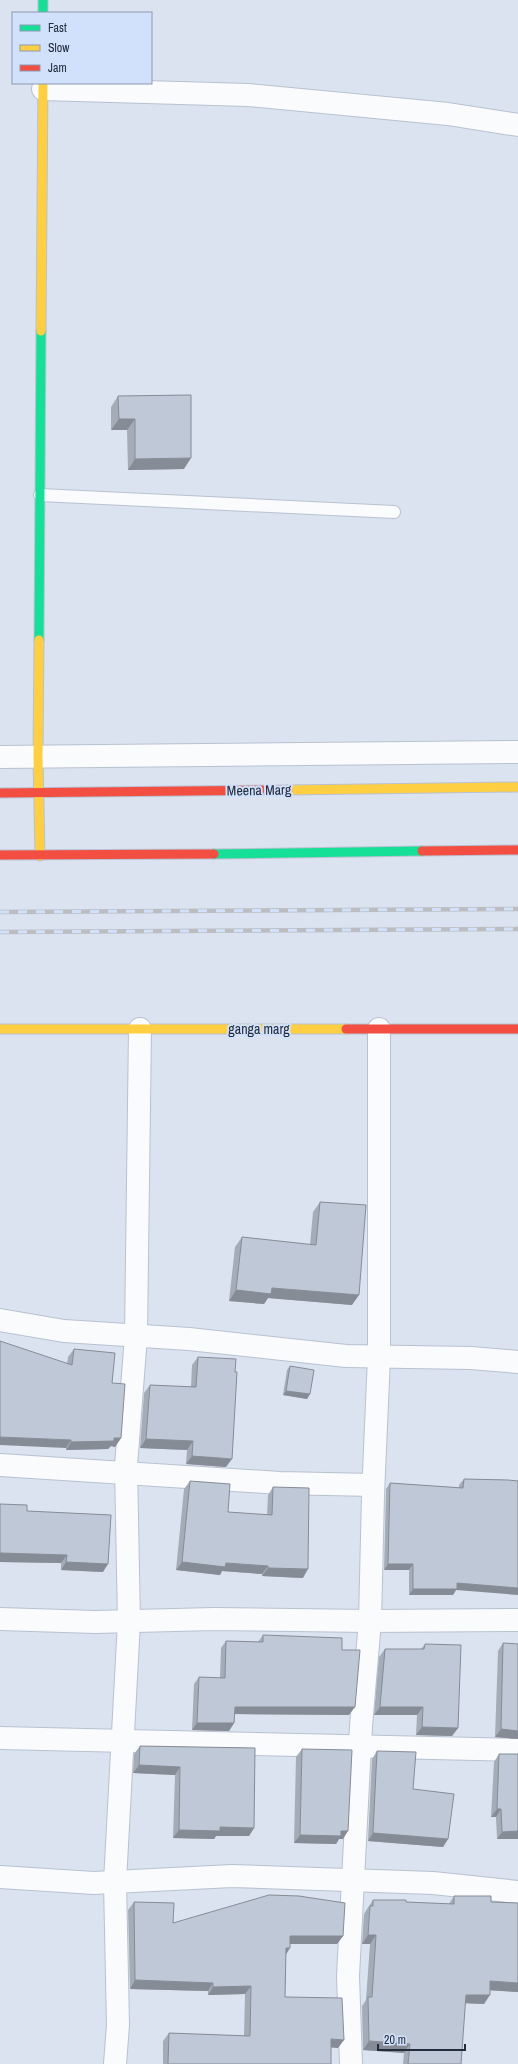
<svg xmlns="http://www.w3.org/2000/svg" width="518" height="2064" font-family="'Archivo Narrow',sans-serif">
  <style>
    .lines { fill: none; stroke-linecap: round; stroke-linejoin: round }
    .lane-casing { stroke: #b9c1d0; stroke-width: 14 }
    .street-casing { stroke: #b9c1d0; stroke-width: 24 }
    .fast-casing { stroke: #b9c1d0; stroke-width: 11 }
    .slow-casing { stroke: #b9c1d0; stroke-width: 11 }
    .jam-casing { stroke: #b9c1d0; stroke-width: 11 }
    .lane { stroke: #fafbfd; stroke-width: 12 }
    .street { stroke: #fafbfd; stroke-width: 22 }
    .fast { stroke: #16e098; stroke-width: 9 }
    .slow { stroke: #ffcf43; stroke-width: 9 }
    .jam { stroke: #f24e42; stroke-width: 9 }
    .rail-casing { stroke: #bbbdc1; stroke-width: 4.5 }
    .rail { stroke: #d1e1fb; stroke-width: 3; stroke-dasharray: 9; stroke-linecap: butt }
    .wall { fill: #a4acb8 }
    .shaded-wall { fill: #868c96 }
    .building { fill: #bfc8d6; stroke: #868c96 }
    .labels { text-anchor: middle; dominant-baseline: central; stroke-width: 4; stroke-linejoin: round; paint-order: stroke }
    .street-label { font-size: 14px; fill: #222c3c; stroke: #d1e1fb }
  </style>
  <rect width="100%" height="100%" fill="#dbe3f1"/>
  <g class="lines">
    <g class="lane-casing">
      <polyline id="lane" points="40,495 394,512"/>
    </g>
    <g class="street-casing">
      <g id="street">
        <polyline points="43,89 248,95 448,114 518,125"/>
        <polyline points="0,757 518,752"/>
        <polyline points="0,1320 64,1331 189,1339 346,1356 471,1358 518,1362"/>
        <polyline points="0,1465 280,1483 373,1485"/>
        <polyline points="0,1619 95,1622 214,1619 370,1621 518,1620"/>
        <polyline points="0,1738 518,1750"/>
        <polyline points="0,1877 94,1883 232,1876 433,1883 518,1892"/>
        <polyline points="115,2064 118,2025 115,1882 129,1622 126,1466 136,1336 140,1029"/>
        <polyline points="351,2064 348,1976 361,1726 370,1621 373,1495 379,1357 379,1029"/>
      </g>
    </g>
    <g class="fast-casing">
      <g id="fast">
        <polyline points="43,0 43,13"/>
        <polyline points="39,640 41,331"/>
        <polyline points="214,854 422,851"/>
      </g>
    </g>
    <g class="slow-casing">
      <g id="slow">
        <polyline points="41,331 43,83"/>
        <polyline points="39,640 38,757 40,856"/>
        <polyline points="288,790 518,787"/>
        <polyline points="0,1029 346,1029"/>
      </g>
    </g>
    <g class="jam-casing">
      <g id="jam">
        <polyline points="0,793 288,790"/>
        <polyline points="422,851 518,850"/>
        <polyline points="0,855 214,854"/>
        <polyline points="346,1029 518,1029"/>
      </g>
    </g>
    <use href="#lane" class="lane"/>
    <use href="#street" class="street"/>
    <use href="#fast" class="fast"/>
    <use href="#slow" class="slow"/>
    <use href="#jam" class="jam"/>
    <g class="rail-casing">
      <g id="rail">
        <polyline points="0,912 518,909"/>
        <polyline points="0,932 518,929"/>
      </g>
    </g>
    <use href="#rail" class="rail"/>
  </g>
  <g class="wall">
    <polygon points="118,396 184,469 128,470 127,430 111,430 111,407"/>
    <polygon points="320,1202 352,1305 268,1298 264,1304 229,1301 235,1247 242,1237 310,1245 313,1212"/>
    <polygon points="74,1349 112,1383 121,1438 115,1447 111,1446 108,1449 66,1450 67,1364 68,1357"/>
    <polygon points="198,1357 226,1467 186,1464 187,1450 140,1448 144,1393 150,1385 191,1387 192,1365"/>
    <polygon points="290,1366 310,1394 307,1399 283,1395 287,1370"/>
    <polygon points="464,1479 508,1480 456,1590 453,1595 409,1595 409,1570 384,1570 386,1489 390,1483 459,1488 459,1485"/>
    <polygon points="190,1481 228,1512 267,1515 268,1495 273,1487 303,1578 262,1576 262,1574 222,1571 220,1575 176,1570 184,1489"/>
    <polygon points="0,1504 27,1511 103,1572 61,1570 61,1563 0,1562"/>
    <polygon points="263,1635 342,1650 349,1715 235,1714 234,1723 229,1731 192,1730 194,1684 199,1677 220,1678 221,1648 226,1641 258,1642"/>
    <polygon points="503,1643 518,1739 495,1737 498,1651"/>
    <polygon points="425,1644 458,1728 452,1736 416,1735 417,1715 374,1715 379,1657 385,1649 421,1649"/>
    <polygon points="140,1746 255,1748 254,1828 249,1836 216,1836 214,1839 173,1838 175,1775 133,1773 134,1754"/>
    <polygon points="302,1749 343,1839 339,1839 336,1844 294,1843 296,1757"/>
    <polygon points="377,1751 413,1789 448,1839 443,1847 368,1841 372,1759"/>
    <polygon points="499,1754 518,1839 497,1839 496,1817 491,1817 494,1762"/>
    <polygon points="454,1896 491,1902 518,1903 518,1992 490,1990 484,2004 465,2003 461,2064 403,2064 404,2053 363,2050 362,2006 366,2000 370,1944 362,1944 364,1914 367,1909 373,1900 406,1902 449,1904"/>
    <polygon points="134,1902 173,1923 343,1936 337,1944 290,1944 286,1954 285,1997 338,2048 331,2047 331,2064 163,2064 163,2041 169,2033 244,2036 245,1994 208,1995 208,1991 130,1989 128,1910"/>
  </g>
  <g class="shaded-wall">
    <polygon points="119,419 135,419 127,430 111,430"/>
    <polygon points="191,458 184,469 128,470 135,459"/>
    <polygon points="272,1288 359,1295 352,1305 268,1298 264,1304 229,1301 236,1290"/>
    <polygon points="286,1391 310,1394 307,1399 283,1395"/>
    <polygon points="0,1437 71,1440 66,1448 0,1445"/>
    <polygon points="114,1438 121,1438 115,1447 111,1446 108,1449 66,1450 71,1442"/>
    <polygon points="146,1439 193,1441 187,1450 140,1448"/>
    <polygon points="192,1456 232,1459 226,1467 186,1464"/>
    <polygon points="0,1553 67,1555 61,1563 0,1562"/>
    <polygon points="66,1562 108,1564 103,1572 61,1570"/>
    <polygon points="182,1562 226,1563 268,1566 262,1574 222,1571 220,1575 176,1570"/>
    <polygon points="388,1564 413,1564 409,1570 384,1570"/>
    <polygon points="268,1568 308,1569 303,1578 262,1576"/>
    <polygon points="457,1583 518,1588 518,1595 456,1590 453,1595 409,1595 413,1589"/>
    <polygon points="235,1707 355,1707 349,1715 230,1714"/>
    <polygon points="380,1707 423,1707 417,1715 374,1715"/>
    <polygon points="197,1723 234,1723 229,1731 192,1730"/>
    <polygon points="422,1727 458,1728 452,1736 416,1735"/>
    <polygon points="501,1729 518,1731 518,1739 495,1737"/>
    <polygon points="139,1765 180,1767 175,1775 133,1773"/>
    <polygon points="497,1809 501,1809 496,1817 491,1817"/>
    <polygon points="220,1827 254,1828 249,1836 216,1836 214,1839 173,1838 179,1830"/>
    <polygon points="341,1831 348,1831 343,1839 339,1839 336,1844 294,1843 300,1835"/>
    <polygon points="518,1831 518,1839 497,1839 502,1832"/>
    <polygon points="373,1833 448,1839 443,1847 368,1841"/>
    <polygon points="368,1935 376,1935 370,1944 362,1944"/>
    <polygon points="290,1936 343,1936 337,1944 285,1944"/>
    <polygon points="286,1948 290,1948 285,1956"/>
    <polygon points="135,1980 213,1983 208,1991 130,1989"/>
    <polygon points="490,1981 518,1983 518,1992 484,1990"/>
    <polygon points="251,1986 245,1994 208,1995 213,1987"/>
    <polygon points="466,1995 490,1995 484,2004 460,2003"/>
    <polygon points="331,2039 344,2040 338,2048 325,2047"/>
    <polygon points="369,2041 410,2044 404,2053 363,2050"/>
  </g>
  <g class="building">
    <polygon points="191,395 191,458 135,459 135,419 119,419 118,396"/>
    <polygon points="320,1202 366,1205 359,1295 272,1288 271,1294 236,1290 242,1237 316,1245"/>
    <polygon points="0,1341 72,1365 74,1349 115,1353 112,1383 125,1384 121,1438 114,1438 114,1441 71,1442 71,1440 0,1437"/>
    <polygon points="198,1357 236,1359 235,1372 237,1372 232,1459 192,1456 193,1441 146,1439 150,1385 196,1387"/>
    <polygon points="290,1366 314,1370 310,1394 286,1391"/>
    <polygon points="464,1479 508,1480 518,1481 518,1588 457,1583 457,1589 413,1589 413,1564 388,1564 390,1483 463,1488"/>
    <polygon points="190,1481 230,1484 228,1512 272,1515 273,1487 309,1488 308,1569 268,1568 268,1566 226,1563 225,1567 182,1562"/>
    <polygon points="0,1504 27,1505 27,1511 111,1515 108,1564 66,1562 67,1555 0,1553"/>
    <polygon points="263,1635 342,1638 342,1650 360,1650 355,1707 235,1707 234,1723 197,1723 199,1677 225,1678 226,1641 263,1642"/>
    <polygon points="503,1643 518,1644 518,1731 501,1729"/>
    <polygon points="425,1644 461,1645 458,1728 422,1727 423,1707 380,1707 385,1649 424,1649"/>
    <polygon points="140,1746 255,1748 254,1828 220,1827 220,1831 179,1830 180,1767 139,1765"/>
    <polygon points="302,1749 352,1750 348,1831 341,1831 341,1836 300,1835"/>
    <polygon points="377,1751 416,1752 413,1789 454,1794 448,1839 373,1833"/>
    <polygon points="499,1754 518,1754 518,1831 502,1832 501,1809 497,1809"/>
    <polygon points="269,1895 299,1896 345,1903 343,1936 290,1936 290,1948 286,1948 285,1997 342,1998 344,2040 331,2039 331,2064 168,2064 169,2033 250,2036 251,1986 213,1987 213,1983 135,1980 134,1902 174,1903 173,1923"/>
    <polygon points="454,1896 491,1896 491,1902 518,1903 518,1983 490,1981 490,1995 466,1995 461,2064 408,2064 410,2044 369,2041 368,1997 372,1997 376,1935 368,1935 370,1906 373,1906 373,1900 406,1900 406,1902 454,1904"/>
  </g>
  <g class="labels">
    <g class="street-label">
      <text transform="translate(259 790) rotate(-1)">Meena Marg</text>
      <text x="259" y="1029">ganga marg</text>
    </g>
  </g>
  <rect x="12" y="12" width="140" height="72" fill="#d1e1fb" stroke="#8b99af"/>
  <rect x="20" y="25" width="20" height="6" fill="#16e098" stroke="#8b99af"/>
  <text x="48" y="32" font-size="12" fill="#222c3c">Fast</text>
  <rect x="20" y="45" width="20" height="6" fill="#ffcf43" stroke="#8b99af"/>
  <text x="48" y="52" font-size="12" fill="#222c3c">Slow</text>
  <rect x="20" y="65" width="20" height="6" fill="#f24e42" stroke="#8b99af"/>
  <text x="48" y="72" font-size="12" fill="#222c3c">Jam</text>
  <path d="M378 2044v6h87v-6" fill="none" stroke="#222c3c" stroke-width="2"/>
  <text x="384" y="2044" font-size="12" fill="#222c3c" stroke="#d1e1fb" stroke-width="3" paint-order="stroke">20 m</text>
</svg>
